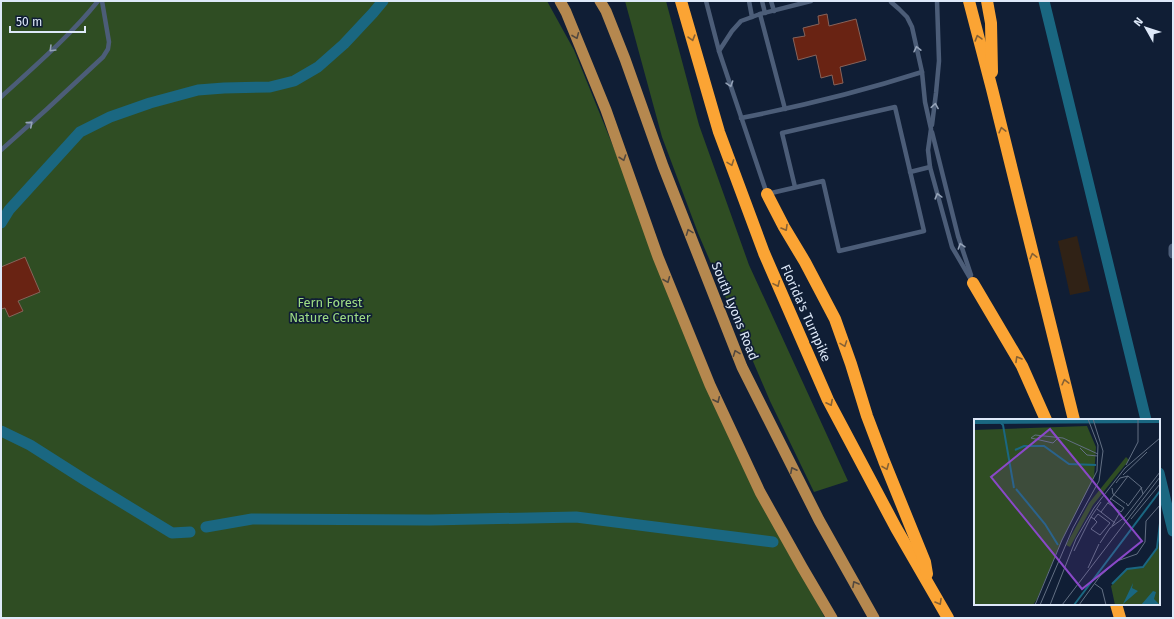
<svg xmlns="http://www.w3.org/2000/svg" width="1174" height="619" font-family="'Fira Sans',sans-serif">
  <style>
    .industrial { fill: #302216 }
    .green { fill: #2f4d23 }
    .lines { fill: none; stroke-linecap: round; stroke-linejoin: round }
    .canal { stroke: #1a6781; stroke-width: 11 }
    .building { fill: #692313; stroke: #87635a }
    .service { stroke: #4c5d78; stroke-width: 4.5 }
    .minor { stroke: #4c5d78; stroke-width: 9 }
    .primary { stroke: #b5884f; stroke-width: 11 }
    .motorway { stroke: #fba434; stroke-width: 12 }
    .oneway { stroke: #52483f }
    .oneway2 { stroke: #866134 }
    .oneway3 { stroke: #95a3b8 }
    .labels { text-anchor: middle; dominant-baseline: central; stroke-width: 3.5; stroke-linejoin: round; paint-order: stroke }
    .park-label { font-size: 13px; fill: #9edc84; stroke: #101e35 }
    .street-label { font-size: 13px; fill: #dee9f9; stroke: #101e35 }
    .inset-river { fill: none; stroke: #1a6781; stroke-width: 2 }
    .inset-road { fill: none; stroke: #626f83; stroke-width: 1 }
    .view { fill: #8a48c8; fill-opacity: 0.15; stroke: #8a48c8; stroke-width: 2 }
    .inset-edge { fill: none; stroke: #dee9f9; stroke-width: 2 }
  </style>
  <rect width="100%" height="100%" fill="#101e35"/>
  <polygon class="industrial" points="1077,236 1090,291 1070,295 1058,241"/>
  <g class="green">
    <polygon points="1,1 547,1 574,50 658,257 760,492 825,618 1,618"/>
    <polygon points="625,1 666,1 699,125 749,265 848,481 814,492 770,401 698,233 662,137"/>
  </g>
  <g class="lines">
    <g class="canal">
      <polyline points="1044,1 1146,420"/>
      <polyline points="1,223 9,210 80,132 110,117 150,103 198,90 224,88 270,87 294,81 318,67 344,44 373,13 383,1"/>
      <polyline points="1,431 30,445 85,480 172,533 190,532"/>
      <polyline points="1159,473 1173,531"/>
      <polyline points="206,527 252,519 430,520 576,517 773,542"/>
    </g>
  </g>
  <g class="building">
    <polygon points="827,14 829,26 856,19 866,60 840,67 843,83 834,85 832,75 821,78 816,55 798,60 793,38 805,36 803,28 819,24 818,16"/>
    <polygon points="25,257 40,292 18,301 23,311 9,317 5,308 1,309 1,267"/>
  </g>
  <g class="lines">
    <g class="service">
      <polyline points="706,1 719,51 767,194 823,181 839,251 924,231 895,107 782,133 795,187"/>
      <polyline points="749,1 752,17 760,14 785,109"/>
      <polyline points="762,1 765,13"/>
      <polyline points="771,1 774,11"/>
      <polyline points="891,2 899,9 907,17 912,27 922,72 925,102 931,129 928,150 930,167 952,247 973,283"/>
      <polyline points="760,14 811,1"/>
      <polyline points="719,51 732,31 741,21 752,17"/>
      <path d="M1,97C35,66 70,36 98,1"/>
      <path d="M741,118C802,106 863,91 922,72"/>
      <polyline points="932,125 936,93 939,61 937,1"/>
      <polyline points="932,132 958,236 971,275"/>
      <polyline points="1,150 47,109 103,57 108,49 109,42 102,1"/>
      <polyline points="910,172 930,167"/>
    </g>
    <polyline class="minor" points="1173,248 1173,254"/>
    <g class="primary">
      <polyline points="560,1 566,12 606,110 658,257 710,385 760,492 802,567 832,618"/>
      <polyline points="600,1 606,11 625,59 663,166 742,367 819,520 874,618"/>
    </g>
    <g class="motorway">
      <polyline points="681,1 719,132 764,253 828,400 896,528 948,618"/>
      <polyline points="969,1 992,89 1074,420"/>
      <polyline points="987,1 991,23 992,72"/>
      <polyline points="767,194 784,227 805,262 835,319 851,364 867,416 884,461 925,562 927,574"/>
      <polyline points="973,283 1022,366 1046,420"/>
      <polyline points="1116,604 1120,618"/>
    </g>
  </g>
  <defs><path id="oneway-chevron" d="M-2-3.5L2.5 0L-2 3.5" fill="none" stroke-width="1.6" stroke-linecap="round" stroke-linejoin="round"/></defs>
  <g class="oneway">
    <use href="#oneway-chevron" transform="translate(576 36) rotate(68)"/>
    <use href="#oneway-chevron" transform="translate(623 158) rotate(71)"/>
    <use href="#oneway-chevron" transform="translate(689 232) rotate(-111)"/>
    <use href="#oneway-chevron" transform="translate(667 280) rotate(68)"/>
    <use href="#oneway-chevron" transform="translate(736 353) rotate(-111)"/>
    <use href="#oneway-chevron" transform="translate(717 400) rotate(65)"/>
    <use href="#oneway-chevron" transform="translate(793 470) rotate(-117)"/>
    <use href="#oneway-chevron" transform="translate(855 584) rotate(-119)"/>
  </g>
  <g class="oneway2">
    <use href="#oneway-chevron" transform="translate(692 38) rotate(74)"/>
    <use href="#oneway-chevron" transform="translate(978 38) rotate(-106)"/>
    <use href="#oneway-chevron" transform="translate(1002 130) rotate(-104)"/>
    <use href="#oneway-chevron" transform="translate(731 163) rotate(70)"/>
    <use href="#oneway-chevron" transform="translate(785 228) rotate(60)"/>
    <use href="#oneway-chevron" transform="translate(1033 256) rotate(-104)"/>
    <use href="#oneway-chevron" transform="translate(777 284) rotate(66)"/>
    <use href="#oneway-chevron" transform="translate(844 344) rotate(70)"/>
    <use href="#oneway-chevron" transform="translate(1018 359) rotate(-120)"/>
    <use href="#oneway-chevron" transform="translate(1065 382) rotate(-104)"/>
    <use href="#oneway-chevron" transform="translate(830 403) rotate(63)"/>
    <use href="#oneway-chevron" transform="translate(886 467) rotate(68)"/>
    <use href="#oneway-chevron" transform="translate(939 602) rotate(60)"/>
  </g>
  <g class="oneway3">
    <use href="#oneway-chevron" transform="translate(52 49) rotate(135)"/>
    <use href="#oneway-chevron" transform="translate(917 49) rotate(-103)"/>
    <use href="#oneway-chevron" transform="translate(730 84) rotate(72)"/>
    <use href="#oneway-chevron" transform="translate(935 106) rotate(-81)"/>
    <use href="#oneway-chevron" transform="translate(30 124) rotate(-41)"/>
    <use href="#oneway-chevron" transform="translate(938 196) rotate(-105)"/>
    <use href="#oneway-chevron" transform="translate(961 246) rotate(-108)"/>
  </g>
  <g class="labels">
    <g class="park-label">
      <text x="330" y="302">Fern Forest<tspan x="330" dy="15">Nature Center</tspan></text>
    </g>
    <g class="street-label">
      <text transform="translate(735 311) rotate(68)">South Lyons Road</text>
      <text transform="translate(806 313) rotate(66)">Florida's Turnpike</text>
    </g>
  </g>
  <g transform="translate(974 419)">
    <rect width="186" height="186" fill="#101e35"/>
    <path d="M113,7L122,28L120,59L88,121L63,180L59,186H0V11ZM152,38L155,41L119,86L96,128L92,126L115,84ZM186,120V186H141L137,167L154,150L169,149L184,129Z" fill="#2f4d23"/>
    <path d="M0,0H186V4L0,5ZM159,164L158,169L164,172L149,185ZM179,172L182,173L180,180L186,186H167Z" fill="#1a6781"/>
    <path class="inset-river" d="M26,3L29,6L40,69M41,31L50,27H70L95,45L122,46M42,70L71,105L84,126M138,165L153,150L169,148L183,129L186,104M100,186L186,72"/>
    <path class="inset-road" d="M84,19L79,24L57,19L61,16L89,19L124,35M106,29L113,36L124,37M152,46L164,23V0M149,56L173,33M138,69L139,75L151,84M169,75L186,53M134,84L147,93L150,89L136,79M152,84L154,87L168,68M123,90L141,104M127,93L154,57M120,100L124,95L136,104L126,116L117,110L123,103L120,100L117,98L127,83M157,100L186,65M138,107L145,95M126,124L136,109L151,98L169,75L167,68L154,57L146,59L142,64M100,132L117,98M114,149L125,125M121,165L128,170L132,186M61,186L88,121L123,52L124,26L114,0M66,186L99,109L125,62L129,32L119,0M76,186L102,120L120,89L151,49L186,19M88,186L186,58M105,186L126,157L143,142L163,135L171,123L172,102L186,86"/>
    <path class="view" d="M76,10L168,122L108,170L17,58Z"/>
    <rect width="186" height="186" class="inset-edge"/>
  </g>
  <rect width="1174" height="619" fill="none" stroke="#dee9f9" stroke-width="4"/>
  <g transform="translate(1146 28) rotate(309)" stroke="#101e35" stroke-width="3" paint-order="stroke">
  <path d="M0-3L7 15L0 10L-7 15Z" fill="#dee9f9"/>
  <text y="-6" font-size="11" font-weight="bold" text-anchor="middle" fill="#dee9f9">N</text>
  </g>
  <path d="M10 26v6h75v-6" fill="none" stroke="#dee9f9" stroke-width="2"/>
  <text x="16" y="26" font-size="12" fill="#dee9f9" stroke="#101e35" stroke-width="3" paint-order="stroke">50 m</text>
</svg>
